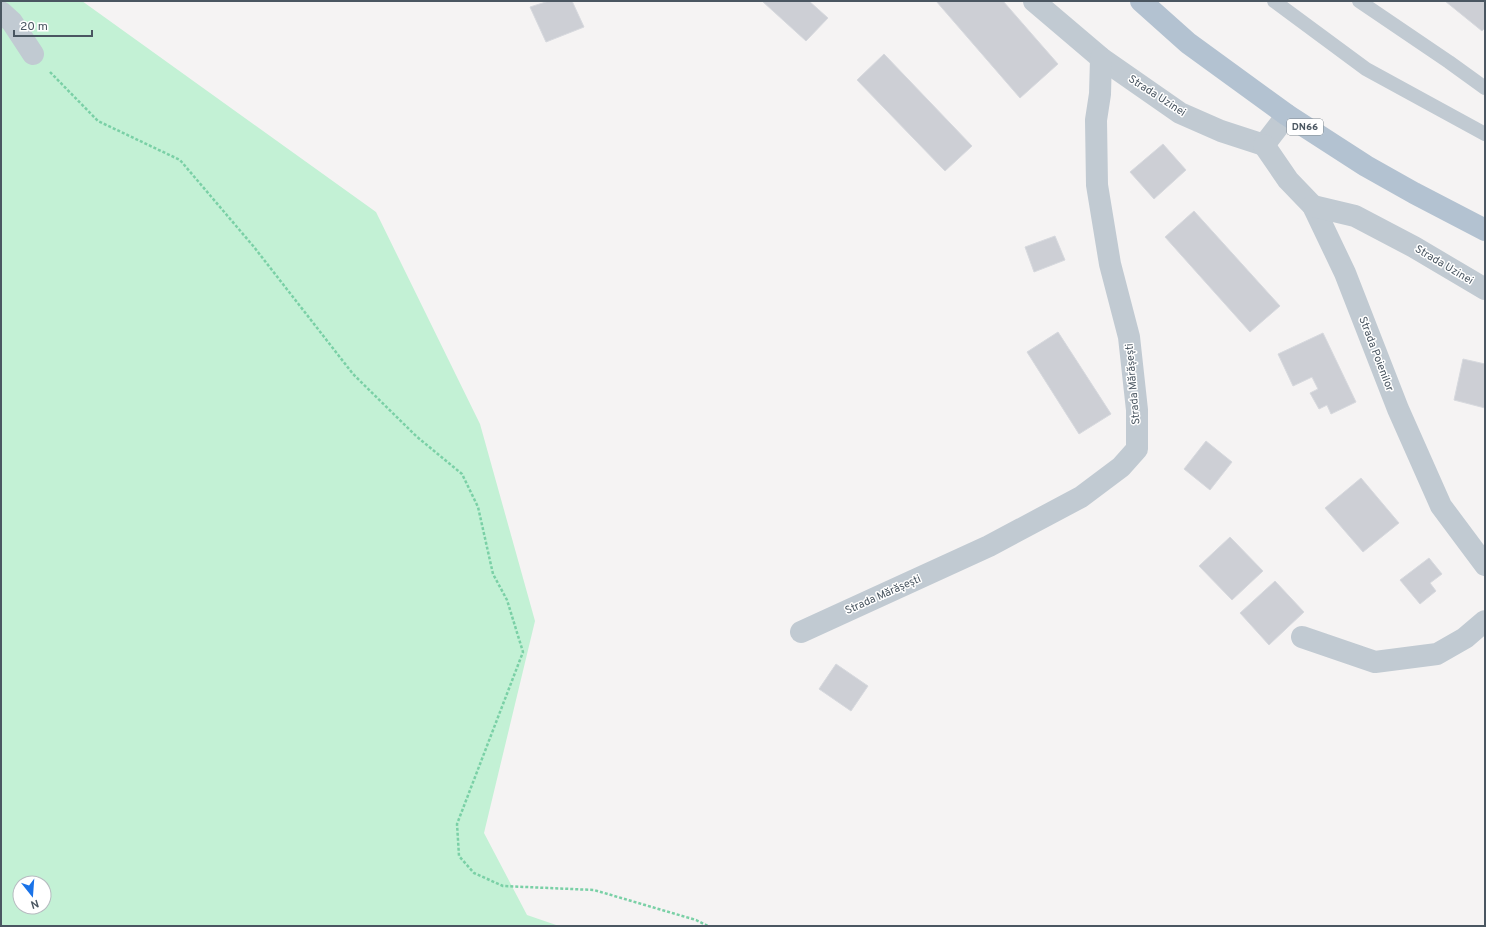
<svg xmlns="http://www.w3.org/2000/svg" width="1486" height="927" font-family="Overpass,sans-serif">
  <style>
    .green { fill: #c3f1d5; fill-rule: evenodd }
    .building { fill: #cdcfd5; stroke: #d7d9de }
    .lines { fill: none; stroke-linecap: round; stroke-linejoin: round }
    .path { stroke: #7ad0a6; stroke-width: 2.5; stroke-dasharray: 3 2; stroke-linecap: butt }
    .lane { stroke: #c1cad2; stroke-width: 14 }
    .street { stroke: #c1cad2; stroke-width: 22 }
    .primary { stroke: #b3c2d1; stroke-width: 22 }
    .labels { text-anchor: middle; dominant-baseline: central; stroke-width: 3; stroke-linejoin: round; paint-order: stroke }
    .shield { fill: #fff; stroke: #808990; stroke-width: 1 }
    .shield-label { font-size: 10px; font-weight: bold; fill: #4a5661 }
    .street-label { font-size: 11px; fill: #4a5661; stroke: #fff }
  </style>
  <rect width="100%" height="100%" fill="#f5f3f3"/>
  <path class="green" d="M1,1H82L376,212L480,424L535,621L484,833L527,915L559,926H1ZM20,883H44V907H20Z"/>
  <g class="building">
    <polygon points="549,1 572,1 584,27 546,42 530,7"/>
    <polygon points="762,1 809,1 828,18 806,41"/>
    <polygon points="936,1 1003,1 1058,64 1020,98"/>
    <polygon points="1445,1 1485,1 1485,28 1482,31"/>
    <polygon points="884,54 972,146 945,171 857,80"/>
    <polygon points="1163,144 1186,170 1154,199 1130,172"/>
    <polygon points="1194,211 1280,306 1250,332 1165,237"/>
    <polygon points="1055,236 1065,260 1034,272 1025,247"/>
    <polygon points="1058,332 1111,414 1079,434 1027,352"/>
    <polygon points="1323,333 1356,402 1331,414 1327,405 1319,409 1310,393 1318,389 1312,377 1293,386 1278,354"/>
    <polygon points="1463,359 1485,364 1485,408 1454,400"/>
    <polygon points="1206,441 1232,462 1210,490 1184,469"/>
    <polygon points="1361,478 1399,523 1363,552 1325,508"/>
    <polygon points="1230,537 1263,571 1232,600 1199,566"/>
    <polygon points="1429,558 1442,574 1430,583 1436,591 1420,604 1400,580"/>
    <polygon points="1275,581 1304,612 1269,645 1240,613"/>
    <polygon points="836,664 868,686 851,711 819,689"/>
  </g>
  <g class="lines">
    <polyline class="path" points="50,72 98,121 180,160 254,247 353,374 416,436 462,474 478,507 493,574 507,600 523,652 457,824 459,856 474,873 503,886 594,890 696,920 708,926"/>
    <g class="lane">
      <polyline points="1274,1 1366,69 1485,134"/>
      <polyline points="1359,1 1449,62 1485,88"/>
    </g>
    <g class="street">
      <polyline points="1034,1 1101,58 1180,113 1221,131 1264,145 1287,115"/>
      <polyline points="1,12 12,22 33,54"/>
      <polyline points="1264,145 1288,180 1313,206 1345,273 1398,409 1441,506 1485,565"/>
      <polyline points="1313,206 1355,216 1414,247 1485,289"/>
      <polyline points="801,632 989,546 1081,497 1121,467 1137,449 1137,410 1129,337 1110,264 1097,185 1096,120 1100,94 1101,58"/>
      <polyline points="1302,637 1375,662 1437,654 1465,638 1485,621"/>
    </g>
    <polyline class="primary" points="1141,1 1188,43 1287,115 1366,166 1414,193 1485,230"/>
  </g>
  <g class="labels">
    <rect class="shield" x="1287" y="119" width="36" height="16" rx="3"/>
    <g class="shield-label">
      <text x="1305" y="127">DN66</text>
    </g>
    <g class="street-label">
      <text transform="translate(1157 96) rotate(33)">Strada Uzinei</text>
      <text transform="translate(1444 265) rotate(31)">Strada Uzinei</text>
      <text transform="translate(1376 354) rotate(69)">Strada Poienilor</text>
      <text transform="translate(1133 384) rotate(-95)">Strada Mărășești</text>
      <text transform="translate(883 595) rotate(-24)">Strada Mărășești</text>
    </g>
  </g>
  <rect width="1486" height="927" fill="none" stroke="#4a5661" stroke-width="4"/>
  <g transform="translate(32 895) rotate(163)"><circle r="19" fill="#ffffff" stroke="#b7bbc0"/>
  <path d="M0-3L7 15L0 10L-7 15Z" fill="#1a73e8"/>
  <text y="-6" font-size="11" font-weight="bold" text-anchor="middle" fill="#4a5661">N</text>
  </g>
  <path d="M14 30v6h78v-6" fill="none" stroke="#4a5661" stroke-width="2"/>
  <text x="20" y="30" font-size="12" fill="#4a5661" stroke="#ffffff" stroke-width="3" paint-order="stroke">20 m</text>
</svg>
